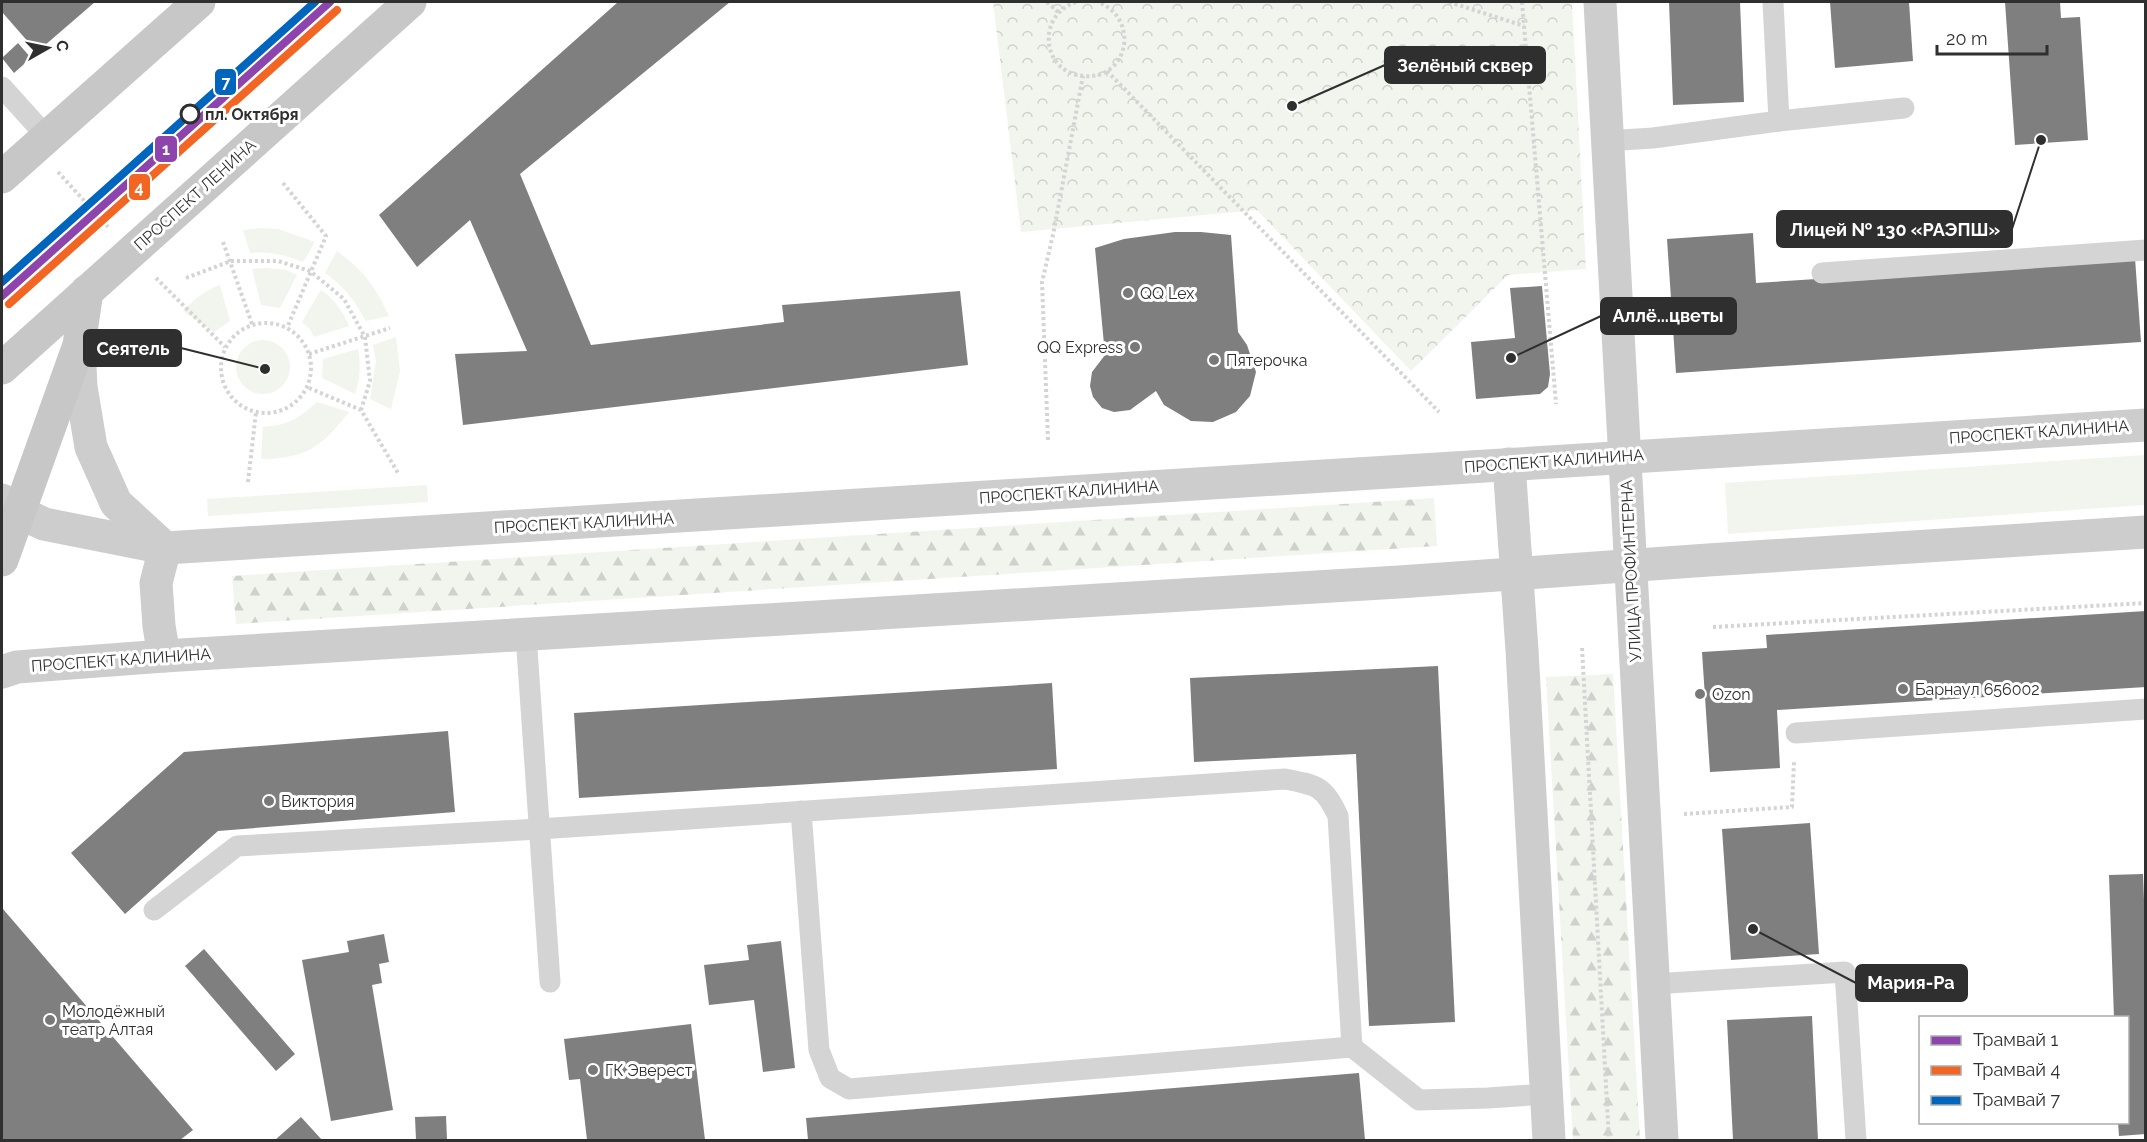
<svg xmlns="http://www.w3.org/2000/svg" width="2147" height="1142" font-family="Raleway,sans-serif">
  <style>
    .grass { fill: #f1f5ed }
    .forest { fill: url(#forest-firs) }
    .park { fill: url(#park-crowns) }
    .building { fill: #7f7f7f }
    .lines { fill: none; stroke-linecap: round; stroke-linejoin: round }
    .path { stroke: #d4d4d4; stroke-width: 4; stroke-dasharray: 3 3; stroke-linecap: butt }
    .lane { stroke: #d4d4d4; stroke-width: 21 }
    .secondary { stroke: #cdcdcd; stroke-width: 33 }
    .primary { stroke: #c7c7c7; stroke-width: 33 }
    .tram-1-casing { stroke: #fff; stroke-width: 12 }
    .tram-2-casing { stroke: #fff; stroke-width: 12 }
    .tram-3-casing { stroke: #fff; stroke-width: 12 }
    .tram-1 { stroke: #8e44ad; stroke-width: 8 }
    .tram-2 { stroke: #f26522; stroke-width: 8 }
    .tram-3 { stroke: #0065bd; stroke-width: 8 }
    .stop-dot { fill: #fff; stroke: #2f2f2f; stroke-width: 3 }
    .poi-dot { fill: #787878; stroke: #fff; stroke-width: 2 }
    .labels { text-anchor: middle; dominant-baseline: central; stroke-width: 6; stroke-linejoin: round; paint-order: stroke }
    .stop-label { font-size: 16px; font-weight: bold; fill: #2f2f2f; stroke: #fff; text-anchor: start }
    .street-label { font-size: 16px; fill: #2f2f2f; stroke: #fff }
    .poi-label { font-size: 16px; fill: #2f2f2f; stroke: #fff; text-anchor: start }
    .leader { fill: none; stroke: #2f2f2f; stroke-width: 2 }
    .callout-dot { fill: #2f2f2f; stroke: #fff; stroke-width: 2 }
    .callout { fill: #2f2f2f; stroke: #2f2f2f; stroke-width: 2 }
    .callout-label { font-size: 18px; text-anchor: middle; font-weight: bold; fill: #fff }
    .line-badge { stroke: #fff; stroke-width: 2 }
    .badge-label { font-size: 16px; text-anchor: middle; font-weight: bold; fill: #fff }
  </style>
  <defs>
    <pattern id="forest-firs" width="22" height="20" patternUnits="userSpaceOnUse" patternTransform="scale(1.5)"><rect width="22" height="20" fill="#f1f5ed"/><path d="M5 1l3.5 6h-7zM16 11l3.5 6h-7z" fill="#cfd2cc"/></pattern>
    <pattern id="park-crowns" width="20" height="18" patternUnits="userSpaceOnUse" patternTransform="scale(1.5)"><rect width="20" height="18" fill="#f1f5ed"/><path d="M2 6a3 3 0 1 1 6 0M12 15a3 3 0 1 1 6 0" fill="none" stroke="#cfd2cc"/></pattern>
  </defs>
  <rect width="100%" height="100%" fill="#fff"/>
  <g class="grass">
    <path d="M259,228L278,229L315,242L303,262C285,255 269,251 250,253L243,230Z"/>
    <path d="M337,251C365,272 374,285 389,316L366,321C355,301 344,286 325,273Z"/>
    <polygon points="267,268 286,270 297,275 280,308 261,305 252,269"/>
    <path d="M220,285L230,321L214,332L183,311C194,299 205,291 220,285Z"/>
    <path d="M321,290C335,300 343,311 349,326L314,337L310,329L302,322Z"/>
    <polygon points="396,337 400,371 391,409 370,399 376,361 373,345"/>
    <circle cx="263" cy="367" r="27"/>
    <path d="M358,349C361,365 360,378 355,394L322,378L323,359Z"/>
    <path d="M317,402L349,412C320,448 307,458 261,459L263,427C289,425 298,419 317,402Z"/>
    <polygon points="2145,455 2145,505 1728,534 1725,483"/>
    <polygon points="427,485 428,502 208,516 207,499"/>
  </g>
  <g class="forest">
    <polygon points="1434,498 1437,546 236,624 232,576"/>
    <polygon points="1613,674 1640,1140 1573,1140 1546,677"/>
  </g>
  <polygon class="park" points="993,2 1572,2 1586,269 1508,275 1411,371 1257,210 1021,232"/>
  <g class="building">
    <polygon points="2,2 95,2 37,52 2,12"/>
    <polygon points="618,2 730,2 520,174 591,345 784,322 782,305 960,291 968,365 463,425 455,354 527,351 470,220 417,267 379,215"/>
    <polygon points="1669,2 1740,2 1744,102 1673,105"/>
    <polygon points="1830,2 1909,2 1913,61 1835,68"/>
    <polygon points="2005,2 2060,2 2061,18 2080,17 2088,140 2015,145"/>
    <polygon points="18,43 31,58 14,73 2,58"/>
    <polygon points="1175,232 1201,232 1231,235 1238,332 1247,345 1256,372 1250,396 1236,412 1213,422 1191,421 1164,405 1156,391 1130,410 1114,412 1102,408 1093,397 1090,386 1092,372 1105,355 1095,248 1124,239"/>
    <polygon points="1753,233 1756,283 2135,258 2141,342 1676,373 1667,239"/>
    <polygon points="1542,286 1550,374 1548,387 1540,394 1476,399 1471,342 1515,338 1510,288"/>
    <polygon points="2146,611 2146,687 1777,710 1780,768 1710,772 1702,652 1767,648 1766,635"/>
    <polygon points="1438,666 1455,1022 1369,1026 1356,754 1194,762 1190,678"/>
    <polygon points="1052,683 1057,769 579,798 574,713"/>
    <polygon points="448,731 455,812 218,831 125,914 71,853 184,752"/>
    <polygon points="1810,823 1819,954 1731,960 1722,829"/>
    <polygon points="2143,874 2146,952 2146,1134 2119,1136 2118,1122 2128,1122 2128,1018 2114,1018 2109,875"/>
    <polygon points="3,909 193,1130 180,1140 2,1140"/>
    <polygon points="384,934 389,962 379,964 382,983 372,985 393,1110 331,1121 302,960 349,952 347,941"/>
    <polygon points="781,941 795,1068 763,1072 754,1000 709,1005 704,965 749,960 747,945"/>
    <polygon points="204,949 295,1054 276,1071 185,966"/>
    <polygon points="1812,1016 1818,1140 1733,1140 1727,1020"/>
    <polygon points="691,1024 705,1140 587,1140 580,1079 569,1080 564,1039"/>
    <polygon points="1359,1073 1365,1140 808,1140 806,1118"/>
    <polygon points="446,1116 447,1140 416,1140 415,1117"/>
    <polygon points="301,1117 322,1140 275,1140"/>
  </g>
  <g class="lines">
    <g class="path">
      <polyline points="1047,2 1058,12"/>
      <path d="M1076,2C1036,15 1041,73 1084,76C1128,80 1141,19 1098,2"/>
      <polyline points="1449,2 1524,26"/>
      <polyline points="1522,2 1556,404"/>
      <polyline points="1107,71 1439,412"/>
      <polyline points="58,172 108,227"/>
      <polyline points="283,183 326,236 287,328"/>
      <polyline points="223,242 252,324"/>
      <polyline points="156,278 225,347"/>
      <polyline points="186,278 231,261 278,261 310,271 344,299 365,337 370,381 361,410"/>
      <circle cx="266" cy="368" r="45"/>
      <polyline points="309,354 390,328"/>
      <polyline points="309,388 361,410 398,473"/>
      <polyline points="1048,440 1042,282 1053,235 1083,76"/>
      <polyline points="248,482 256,412"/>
      <polyline points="1713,627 2146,603"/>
      <polyline points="1582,648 1609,1140"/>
      <polyline points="1684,814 1792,807 1794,761"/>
    </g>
    <g class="lane">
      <polyline points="2,87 47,137"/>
      <polyline points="1779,121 1904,108"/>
      <polyline points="1606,141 1653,138 1779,121 1773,2"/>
      <polyline points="1822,273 2146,250"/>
      <polyline points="526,635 550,982"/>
      <polyline points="1796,733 2146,709"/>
      <polyline points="801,811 819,1050 830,1078 849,1089 1352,1047 1419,1100 1488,1098 1546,1094"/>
      <path d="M154,910L237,846L539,829L1285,779C1317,785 1324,786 1338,816L1352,1047"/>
      <polyline points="1653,984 1845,972 1856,1140"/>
    </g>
    <g class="secondary">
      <polyline points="1600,2 1662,1140"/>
      <polyline points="79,345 81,387 91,447 116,503 165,548"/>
      <polyline points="1509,464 1522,650 1549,1140"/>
      <polyline points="2,500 19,512 44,524 165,548 2146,425"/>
      <polyline points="164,656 159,626 156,583 165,548"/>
      <polyline points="2,672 17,667 164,656 1399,582 1708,560 2146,532"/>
    </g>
    <g class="primary">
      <polyline points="2,177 199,2"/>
      <polyline points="2,368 410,2"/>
      <polyline points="2,560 79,345 87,291"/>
    </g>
    <g class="tram-1-casing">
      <polyline id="tram-1" points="2,296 330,2"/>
    </g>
    <g class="tram-2-casing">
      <polyline id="tram-2" points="9,304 337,10"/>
    </g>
    <g class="tram-3-casing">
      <polyline id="tram-3" points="2,282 315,2"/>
    </g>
    <use href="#tram-1" class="tram-1"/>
    <use href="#tram-2" class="tram-2"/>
    <use href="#tram-3" class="tram-3"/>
  </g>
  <circle class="stop-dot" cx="190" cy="114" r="9"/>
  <g class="poi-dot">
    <circle cx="1128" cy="293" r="6"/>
    <circle cx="1135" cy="347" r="6"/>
    <circle cx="1214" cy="360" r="6"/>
    <circle cx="1903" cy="689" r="6"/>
    <circle cx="1700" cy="694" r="6"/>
    <circle cx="269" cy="801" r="6"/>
    <circle cx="50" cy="1020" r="6"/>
    <circle cx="593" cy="1070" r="6"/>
  </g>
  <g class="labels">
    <g class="stop-label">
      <text x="205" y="114">пл. Октября</text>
    </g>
    <g class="street-label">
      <text transform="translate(195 195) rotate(-42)">ПРОСПЕКТ ЛЕНИНА</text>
      <text transform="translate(2039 432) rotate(-4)">ПРОСПЕКТ КАЛИНИНА</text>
      <text transform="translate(1554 461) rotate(-4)">ПРОСПЕКТ КАЛИНИНА</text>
      <text transform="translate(1069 492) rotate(-4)">ПРОСПЕКТ КАЛИНИНА</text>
      <text transform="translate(584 523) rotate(-3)">ПРОСПЕКТ КАЛИНИНА</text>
      <text transform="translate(1631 571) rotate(-93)">УЛИЦА ПРОФИНТЕРНА</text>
      <text transform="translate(121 660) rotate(-4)">ПРОСПЕКТ КАЛИНИНА</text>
    </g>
    <g class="poi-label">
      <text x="1140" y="293">QQ Lex</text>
      <text x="1123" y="347" text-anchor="end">QQ Express</text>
      <text x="1226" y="360">Пятерочка</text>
      <text x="1915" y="689">Барнаул 656002</text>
      <text x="1712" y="694">Ozon</text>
      <text x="281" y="801">Виктория</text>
      <text x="62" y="1011">Молодёжный<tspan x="62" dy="18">театр Алтая</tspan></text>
      <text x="605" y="1070">ГК Эверест</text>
    </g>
  </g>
  <path class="leader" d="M1292 106L1385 65M2041 140L2012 229M1511 358L1601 316M265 369L181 348M1753 929L1856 983"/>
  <g class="callout-dot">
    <circle cx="1292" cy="106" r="6"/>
    <circle cx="2041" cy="140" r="6"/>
    <circle cx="1511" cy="358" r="6"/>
    <circle cx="265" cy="369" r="6"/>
    <circle cx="1753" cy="929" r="6"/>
  </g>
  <g class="callout">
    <rect x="1385" y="47" width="160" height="36" rx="6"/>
    <rect x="1777" y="211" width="235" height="36" rx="6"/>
    <rect x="1601" y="298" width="135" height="36" rx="6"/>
    <rect x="84" y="330" width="97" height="36" rx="6"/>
    <rect x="1856" y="965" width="111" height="36" rx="6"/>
  </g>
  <g class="callout-label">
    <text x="1465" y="72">Зелёный сквер</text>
    <text x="1895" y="236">Лицей № 130 «РАЭПШ»</text>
    <text x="1668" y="322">Аллё...цветы</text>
    <text x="133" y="355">Сеятель</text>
    <text x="1911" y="989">Мария-Ра</text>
  </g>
  <g class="line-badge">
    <rect x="214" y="68" width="23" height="28" rx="6" fill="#0065bd"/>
    <rect x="154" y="135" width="24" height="28" rx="6" fill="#8e44ad"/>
    <rect x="128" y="173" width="23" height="28" rx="6" fill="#f26522"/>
  </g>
  <g class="badge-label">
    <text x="226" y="88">7</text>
    <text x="166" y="155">1</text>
    <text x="139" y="193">4</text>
  </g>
  <rect width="2147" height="1142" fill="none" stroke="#2f2f2f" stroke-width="6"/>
  <rect x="1919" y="1016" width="210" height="108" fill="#ffffff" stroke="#acacac" stroke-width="1.5"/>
  <rect x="1931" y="1036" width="30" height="9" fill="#8e44ad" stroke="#acacac" stroke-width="1.5"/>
  <text x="1973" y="1046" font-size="18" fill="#2f2f2f">Трамвай 1</text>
  <rect x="1931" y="1066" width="30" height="9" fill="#f26522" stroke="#acacac" stroke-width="1.5"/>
  <text x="1973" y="1076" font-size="18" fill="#2f2f2f">Трамвай 4</text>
  <rect x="1931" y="1096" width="30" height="9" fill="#0065bd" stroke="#acacac" stroke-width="1.5"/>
  <text x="1973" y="1106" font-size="18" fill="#2f2f2f">Трамвай 7</text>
  <g transform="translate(48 48) rotate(81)" stroke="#ffffff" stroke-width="4.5" paint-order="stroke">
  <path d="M0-4.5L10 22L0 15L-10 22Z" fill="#2f2f2f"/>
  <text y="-9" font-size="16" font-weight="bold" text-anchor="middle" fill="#2f2f2f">С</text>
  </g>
  <path d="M1937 45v9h110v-9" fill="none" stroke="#2f2f2f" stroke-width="3"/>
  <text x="1946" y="45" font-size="18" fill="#2f2f2f" stroke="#ffffff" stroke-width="4.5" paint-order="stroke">20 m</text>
</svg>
